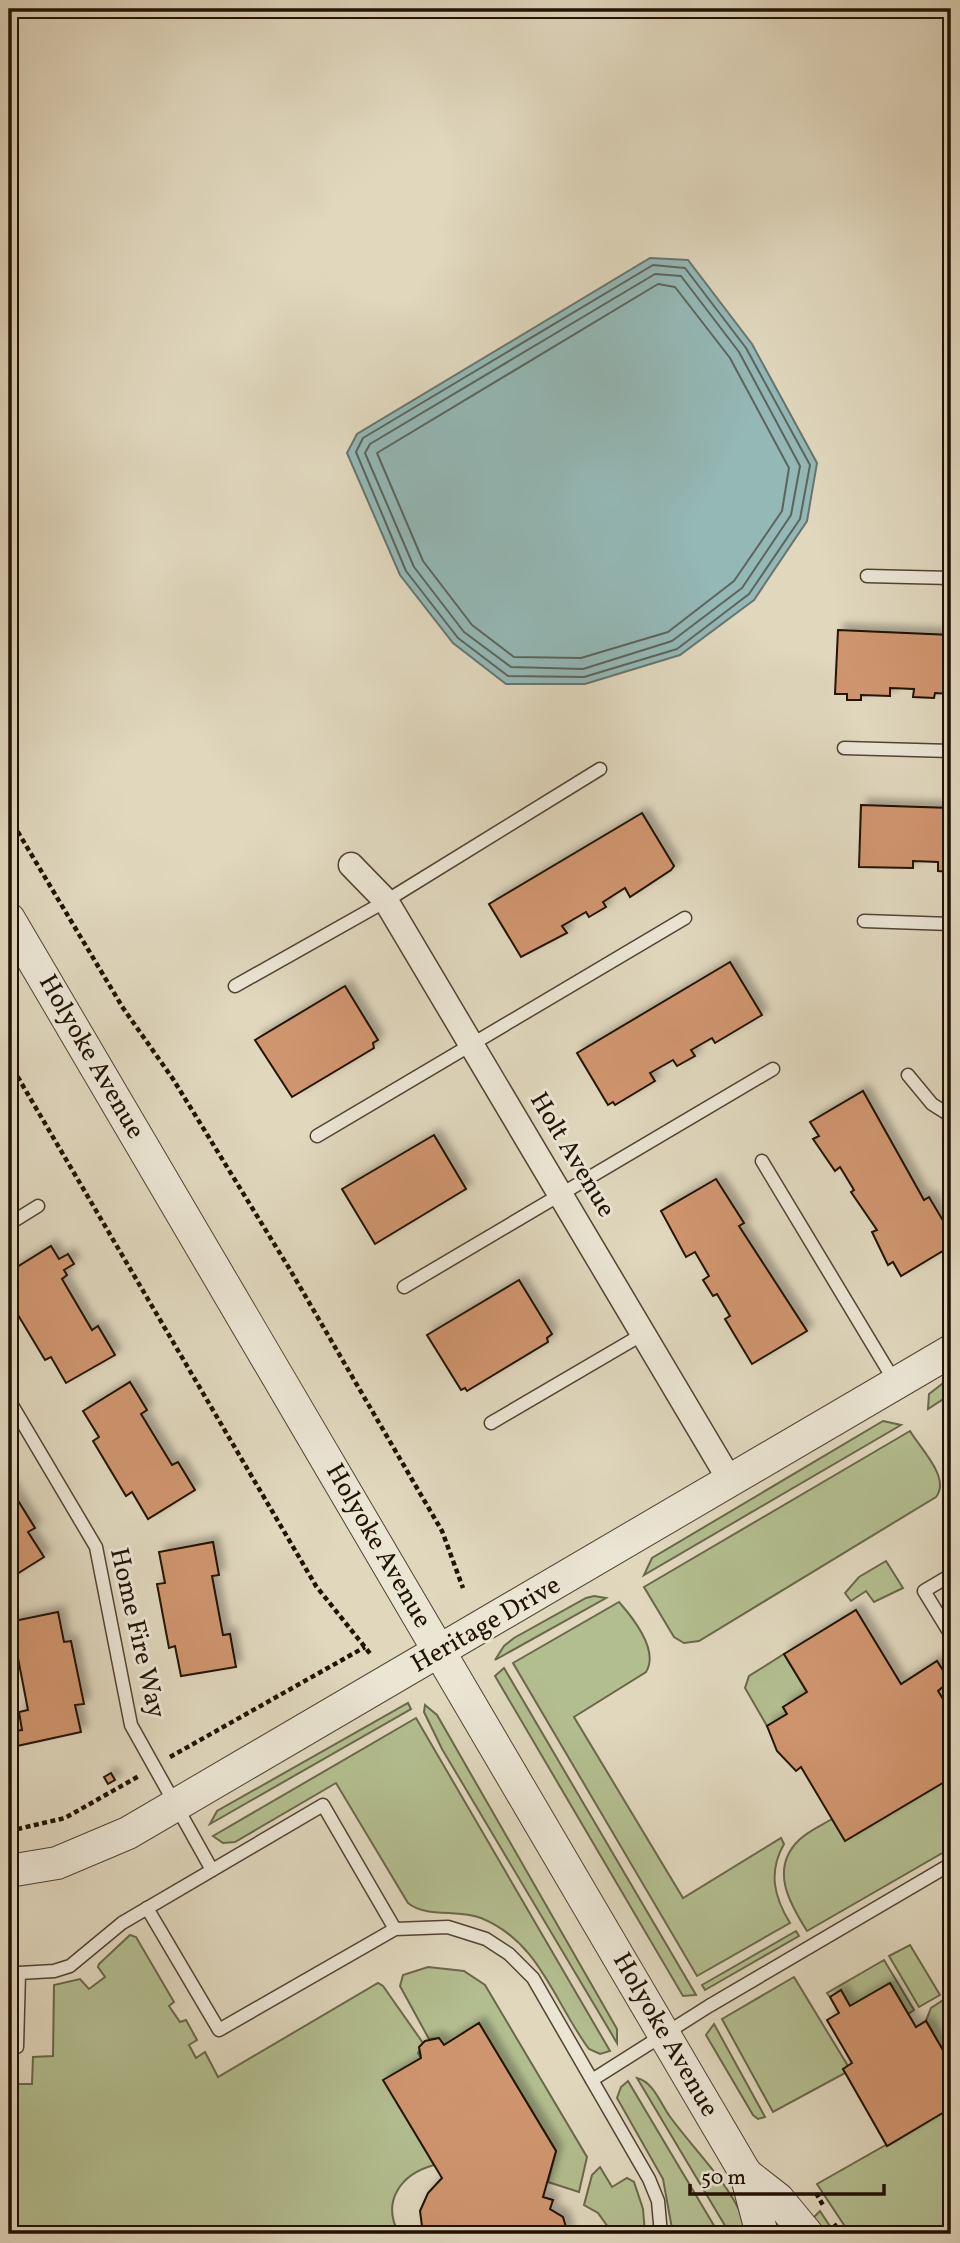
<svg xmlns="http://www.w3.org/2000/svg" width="960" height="2243" font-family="Vollkorn,serif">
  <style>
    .green { fill: #b3be90; stroke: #6a684a; stroke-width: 2 }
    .water { fill: #94b8b6; stroke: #66766e; stroke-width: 2 }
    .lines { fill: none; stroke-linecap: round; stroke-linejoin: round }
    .shore { stroke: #5b655c; stroke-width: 2 }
    .building { fill: #cf956e; stroke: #221203; stroke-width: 2; filter: url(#shadow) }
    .service-casing { stroke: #524332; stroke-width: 15 }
    .minor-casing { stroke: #524332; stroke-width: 27 }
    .tertiary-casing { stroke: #524332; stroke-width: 34 }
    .path { stroke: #221203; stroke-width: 4.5; stroke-dasharray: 5 3.5; stroke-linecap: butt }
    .service { stroke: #ebe5d4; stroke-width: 12 }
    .minor { stroke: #ebe5d4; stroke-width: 24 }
    .tertiary { stroke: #ebe5d4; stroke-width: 32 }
    .labels { text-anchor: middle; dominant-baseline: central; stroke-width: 6; stroke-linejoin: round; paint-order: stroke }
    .street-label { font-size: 26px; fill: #221203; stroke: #ebe5d4 }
  </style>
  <defs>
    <filter id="shadow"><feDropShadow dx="6" dy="-6" stdDeviation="3.5" flood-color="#0004"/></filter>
  </defs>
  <rect width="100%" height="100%" fill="#e0d7bd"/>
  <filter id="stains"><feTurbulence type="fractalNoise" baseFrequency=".00286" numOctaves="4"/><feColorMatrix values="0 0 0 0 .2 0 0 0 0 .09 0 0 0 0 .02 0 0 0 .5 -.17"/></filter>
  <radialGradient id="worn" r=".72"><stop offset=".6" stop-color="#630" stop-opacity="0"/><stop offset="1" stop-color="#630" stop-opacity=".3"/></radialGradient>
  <g class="green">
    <polygon points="951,1377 951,1394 928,1409 929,1394"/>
    <polygon points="883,1421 901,1425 644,1575 652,1558"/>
    <path d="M910,1431C920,1448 951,1478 936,1497L699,1641L684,1643L674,1637L644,1587Z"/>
    <polygon points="886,1561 903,1588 874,1602 866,1591 851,1601 845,1593 859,1577"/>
    <polygon points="594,1596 606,1598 495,1660 504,1646 514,1638 586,1598"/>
    <path d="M619,1602C634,1619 659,1651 646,1672L574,1717L683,1898L781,1838L784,1844C768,1872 774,1897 790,1923L697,1976L513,1663Z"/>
    <polygon points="784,1654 807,1692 783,1707 787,1714 767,1726 745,1688 749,1676"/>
    <polygon points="504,1668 696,1995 683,1996 495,1676"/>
    <polygon points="408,1703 411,1709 210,1824 217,1811"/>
    <polygon points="425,1705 437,1715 617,2029 617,2043 442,1749 424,1712"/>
    <path d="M416,1718L610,2051L600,2054L589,2049C554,2002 540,1942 481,1918C458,1909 426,1918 408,1903L336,1783L235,1842L223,1843L213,1836Z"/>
    <path d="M951,1778V1848L807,1931C790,1904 769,1869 799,1840C808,1831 822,1825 832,1819L845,1841Z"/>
    <polygon points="796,1931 799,1936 705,1990 702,1985"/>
    <path d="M130,1935L136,1937L174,2002L169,2006L180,2022L186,2020L197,2040L189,2045L196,2058L205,2052L218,2077L378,1983L383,1986L423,2043L418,2053L421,2058L384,2080L434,2165C401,2174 381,2201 399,2234H9V2084H32L33,2057L53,2056L54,1985L80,1979L89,1989L105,1977L98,1967L99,1964Z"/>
    <polygon points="910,1945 940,1995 919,2007 889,1956"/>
    <polygon points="884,1960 914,2010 908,2014 890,1983 850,2006 841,1991 830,1997 827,1993"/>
    <polygon points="428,1967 464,1971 485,1985 587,2157 579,2192 548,2182 556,2151 479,2024 444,2045 439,2038 429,2039 400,1986 403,1975"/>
    <polygon points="794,1977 848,2066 843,2069 845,2073 773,2112 722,2019"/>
    <polygon points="951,1995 951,2053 946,2056 926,2021 931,2008"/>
    <polygon points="714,2024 765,2117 758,2119 753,2115 706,2035"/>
    <path d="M637,2078C654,2082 661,2105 671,2118C699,2156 735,2188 749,2234H730Z"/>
    <polygon points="628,2081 719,2234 673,2234 663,2179 617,2098 621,2087"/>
    <polygon points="951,2108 951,2224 939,2234 850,2234 817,2184"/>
    <polygon points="600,2167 612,2187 627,2178 634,2182 643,2209 645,2234 613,2234 598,2213 584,2205 592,2175"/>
    <polygon points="820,2211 835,2234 822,2234 810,2221"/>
  </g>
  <polygon class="water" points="650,258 688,260 752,344 817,463 807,521 754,600 680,655 585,684 506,684 453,643 400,575 347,453 357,434"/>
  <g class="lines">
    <g class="shore">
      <polygon points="653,265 685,268 746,348 810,465 800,519 749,594 677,649 584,677 508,676 458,638 406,571 356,452 363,438"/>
      <polygon points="655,274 681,276 739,352 800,466 791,515 742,588 672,641 583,669 511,667 464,632 414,567 365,453 370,444"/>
      <polygon points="658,284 675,287 730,358 789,468 782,511 734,581 668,632 581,658 514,657 472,625 423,561 377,453"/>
    </g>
  </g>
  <g class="building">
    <polygon points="838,630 951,635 951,694 935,693 934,698 913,697 914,689 890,688 890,696 861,695 861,700 847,700 847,694 835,694"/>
    <polygon points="861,805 951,808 951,872 938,871 938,862 913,861 913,868 859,867"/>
    <polygon points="642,813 674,866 671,870 630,897 625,888 603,902 606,907 589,917 586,912 562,926 567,933 521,957 489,904"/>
    <polygon points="730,962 762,1015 715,1043 712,1038 691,1050 695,1056 677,1066 673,1060 650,1073 655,1081 615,1105 613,1102 608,1105 577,1053"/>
    <polygon points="345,986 378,1040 373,1043 374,1048 292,1097 255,1040"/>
    <polygon points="863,1091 924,1200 929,1197 951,1234 951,1246 901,1276 893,1262 888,1265 872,1232 877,1230 851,1192 854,1190 840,1167 835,1171 813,1139 819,1136 810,1122"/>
    <polygon points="434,1135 466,1189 375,1244 342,1189"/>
    <polygon points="716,1179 744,1223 739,1226 807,1331 752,1364 725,1319 730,1316 717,1294 713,1296 703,1280 709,1276 695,1252 686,1257 661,1211"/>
    <polygon points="51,1246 59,1259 68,1254 74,1264 64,1270 67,1275 62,1279 92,1330 98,1326 115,1355 66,1383 51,1357 45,1360 12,1305 18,1301 9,1286 9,1272"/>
    <polygon points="519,1280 552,1334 547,1338 548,1342 467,1391 465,1388 461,1390 427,1335"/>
    <polygon points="130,1382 147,1410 141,1414 172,1465 178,1462 195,1490 148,1519 132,1492 126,1496 93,1441 99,1437 83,1411"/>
    <polygon points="9,1486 35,1528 28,1532 44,1557 9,1579"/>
    <polygon points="213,1542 219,1575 212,1576 223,1635 230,1634 236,1667 181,1676 175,1646 169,1648 157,1584 165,1583 159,1552"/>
    <polygon points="856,1610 901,1684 937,1661 946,1675 945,1685 938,1691 951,1712 951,1778 845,1841 801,1767 796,1771 777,1751 767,1726 787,1714 783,1707 807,1692 784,1654"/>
    <polygon points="58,1612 64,1642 71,1641 84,1704 75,1705 81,1732 17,1746 13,1731 22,1730 19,1712 28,1710 17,1653 12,1654 9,1622"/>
    <polygon points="111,1773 115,1780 108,1784 104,1777"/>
    <polygon points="890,1983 916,2027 926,2021 951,2064 951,2108 887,2146 843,2069 852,2063 827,2020 839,2013 830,1997 841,1990 850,2006"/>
    <polygon points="479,2023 556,2151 543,2197 553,2200 550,2209 563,2217 568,2234 423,2234 420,2211 428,2193 442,2178 383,2080 421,2058 419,2047 425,2041 439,2038 444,2045"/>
  </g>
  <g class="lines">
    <g class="service-casing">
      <g id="service">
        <polyline points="867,576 951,578"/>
        <polyline points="844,748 951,751"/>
        <polyline points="864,921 951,924"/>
        <polyline points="235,986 386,901 600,769"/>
        <polyline points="908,1075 932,1104 951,1116"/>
        <polyline points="317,1136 685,918"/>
        <polyline points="762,1161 895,1382"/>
        <polyline points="9,1224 38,1206"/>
        <polyline points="404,1287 773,1069"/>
        <polyline points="9,1400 96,1547 131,1725 212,1870"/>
        <polyline points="491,1423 643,1334"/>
        <polyline points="951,1575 924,1591 951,1635"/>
        <polyline points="147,1908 219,2030 395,1929 448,1927 486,1939 509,1954 533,1978 649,2179 658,2201 661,2234"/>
        <polyline points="9,2047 17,2047 19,1973 54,1971 70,1966 122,1923 323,1805 395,1929"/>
        <polyline points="592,2080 709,2006 951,1864"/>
      </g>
    </g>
    <g class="minor-casing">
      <polyline id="minor" points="351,865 386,901 731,1482"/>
    </g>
    <g class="tertiary-casing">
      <g id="tertiary">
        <polyline points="9,919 746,2174 762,2234"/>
        <polyline points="9,1871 57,1863 128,1833 951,1351"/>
        <polyline points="746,2174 778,2199 807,2234"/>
      </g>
    </g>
    <g class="path">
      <polyline points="9,817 123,1008 173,1079 289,1268 442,1531 463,1588"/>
      <polyline points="9,1062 316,1586 372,1656"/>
      <polyline points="170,1757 365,1647"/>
      <polyline points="9,1831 65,1818 139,1776"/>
      <polyline points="816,2193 824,2207"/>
      <polyline points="834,2224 842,2234"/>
      <polyline points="949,2234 951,2232"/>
    </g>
    <use href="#service" class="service"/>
    <use href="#minor" class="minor"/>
    <use href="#tertiary" class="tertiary"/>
  </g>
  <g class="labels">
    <g class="street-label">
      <text transform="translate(91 1057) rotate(60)">Holyoke Avenue</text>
      <text transform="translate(572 1155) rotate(59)">Holt Avenue</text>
      <text transform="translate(378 1546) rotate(60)">Holyoke Avenue</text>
      <text transform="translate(486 1625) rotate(-30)">Heritage Drive</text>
      <text transform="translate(137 1633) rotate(77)">Home Fire Way</text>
      <text transform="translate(665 2035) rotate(60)">Holyoke Avenue</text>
    </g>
  </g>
  <rect width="960" height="2243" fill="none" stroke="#e0d7bd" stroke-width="35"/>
  <rect x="10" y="10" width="939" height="2222" fill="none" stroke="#221203" stroke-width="3.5"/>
  <rect x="18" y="18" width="925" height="2208" fill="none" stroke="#221203" stroke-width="2"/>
  <path d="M690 2184v10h194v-10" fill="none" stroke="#221203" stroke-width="3.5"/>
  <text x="701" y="2184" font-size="21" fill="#221203" stroke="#ebe5d4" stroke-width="5" paint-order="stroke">50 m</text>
  <rect width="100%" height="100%" filter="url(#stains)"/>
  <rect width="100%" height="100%" fill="url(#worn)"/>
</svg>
